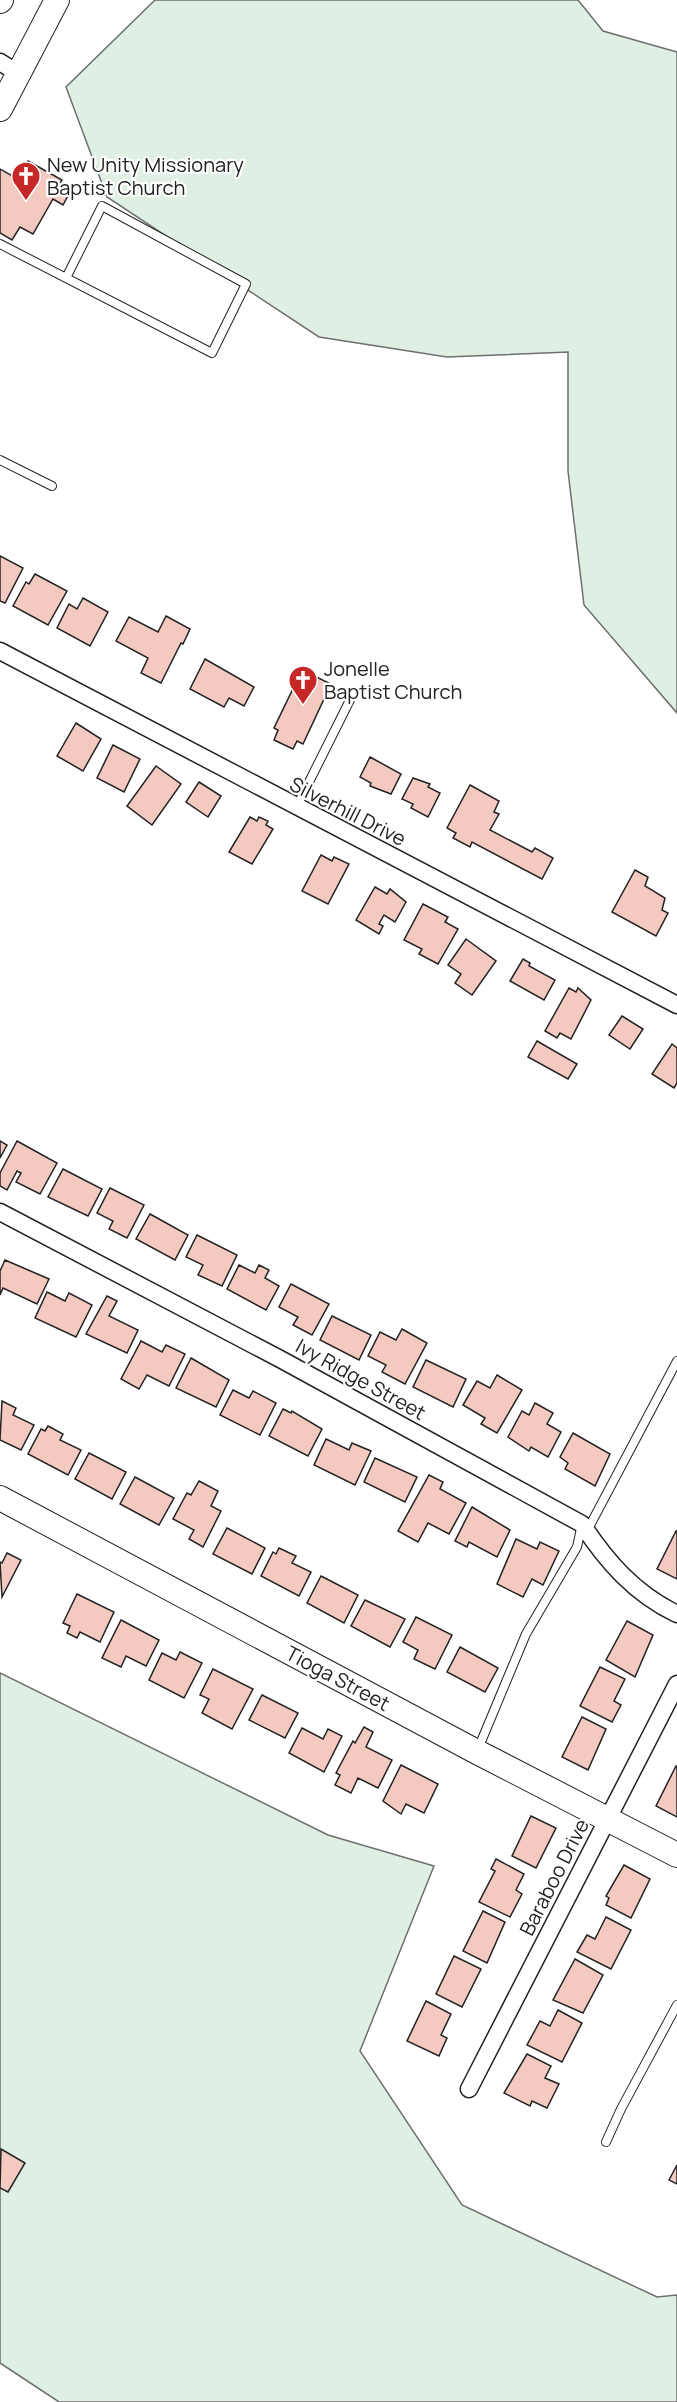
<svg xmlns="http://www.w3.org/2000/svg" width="677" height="2402" font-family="Manrope,sans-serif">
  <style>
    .green { fill: #e0efe3; stroke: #6f6f6f; stroke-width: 1.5 }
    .building { fill: #f3c9c0; stroke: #222; stroke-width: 1.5 }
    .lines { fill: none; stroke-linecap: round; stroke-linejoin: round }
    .lane-casing { stroke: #222; stroke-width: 10 }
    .street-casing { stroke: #222; stroke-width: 19 }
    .secondary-casing { stroke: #222; stroke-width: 26 }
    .lane { stroke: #fff; stroke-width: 8 }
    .street { stroke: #fff; stroke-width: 16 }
    .secondary { stroke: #fff; stroke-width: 24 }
    .labels { text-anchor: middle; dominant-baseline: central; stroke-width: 4.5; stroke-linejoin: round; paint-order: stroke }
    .poi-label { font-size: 20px; fill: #222; stroke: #fff; text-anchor: start }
    .street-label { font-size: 20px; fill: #222; stroke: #fff }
  </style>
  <rect width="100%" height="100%" fill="#fff"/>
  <g class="green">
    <polygon points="155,0 578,0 603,31 677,52 677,713 584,605 568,471 568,352 447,357 319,337 107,197 66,87"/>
    <polygon points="0,1673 328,1835 434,1866 360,2051 462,2205 657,2297 677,2295 677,2402 59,2402 0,2363"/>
  </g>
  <g class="building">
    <polygon points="28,161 62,180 59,185 70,192 63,205 53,199 33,234 20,227 12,240 0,233 0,169 16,178"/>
    <polygon points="0,556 23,568 5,603 0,601"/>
    <polygon points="35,574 67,591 48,625 13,606 26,582 29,584"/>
    <polygon points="83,598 108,612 90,646 57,628 69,604 77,609"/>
    <polygon points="166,616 190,629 183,644 181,643 161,683 141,673 148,658 116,641 129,617 158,632"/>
    <polygon points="205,659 254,687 244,706 229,698 224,707 190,689"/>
    <polygon points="302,670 331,684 303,744 297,741 293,749 274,740 278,730 274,728"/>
    <polygon points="76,723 101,739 83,771 57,756"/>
    <polygon points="113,745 140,759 124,792 97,778"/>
    <polygon points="370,757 401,774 391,794 370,786 371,783 360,777"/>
    <polygon points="156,766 181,784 152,825 127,806"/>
    <polygon points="413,778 430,784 428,787 440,793 428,817 411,808 413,804 402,799"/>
    <polygon points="199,782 221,796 208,817 186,802"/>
    <polygon points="470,785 499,801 494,812 499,814 490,830 532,852 535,848 553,858 542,879 472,842 470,847 453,838 456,833 447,828"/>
    <polygon points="250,817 257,821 259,817 268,821 266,825 273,829 252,864 229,852"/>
    <polygon points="321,855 332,861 334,857 349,864 328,904 302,891"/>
    <polygon points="635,870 648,877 645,886 665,898 662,910 668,913 656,936 612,912"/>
    <polygon points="375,887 387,894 390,889 406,902 395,922 384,915 379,924 383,926 379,934 356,920"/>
    <polygon points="423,904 448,917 445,922 458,929 438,964 419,954 422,949 404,940"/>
    <polygon points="466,939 496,961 472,995 455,983 461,974 448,965"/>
    <polygon points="523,959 530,963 529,966 555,980 544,1000 510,981"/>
    <polygon points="569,988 576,992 578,988 591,1000 571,1039 560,1033 557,1038 545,1031"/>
    <polygon points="622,1016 643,1029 630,1049 609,1035"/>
    <polygon points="537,1041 577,1064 568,1079 528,1057"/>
    <polygon points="672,1044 677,1048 677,1083 674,1088 652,1074"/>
    <polygon points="0,1141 7,1145 0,1158"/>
    <polygon points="17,1141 57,1163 40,1194 16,1182 21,1173 17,1171 7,1190 0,1186 0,1173"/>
    <polygon points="63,1169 102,1189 88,1216 48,1197"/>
    <polygon points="110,1188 144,1205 127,1238 109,1229 113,1221 97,1213"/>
    <polygon points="150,1214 188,1235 175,1260 136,1239"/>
    <polygon points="197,1235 237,1255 222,1286 198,1275 203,1265 186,1257"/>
    <polygon points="5,1260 49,1279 37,1304 3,1288 0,1295 0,1271"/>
    <polygon points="239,1265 255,1273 259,1265 269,1270 265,1278 279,1286 266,1310 227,1289"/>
    <polygon points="291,1284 329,1304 312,1335 293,1325 298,1317 279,1307"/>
    <polygon points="47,1292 65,1301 69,1293 92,1305 76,1337 35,1318"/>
    <polygon points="107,1296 117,1301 109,1316 138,1330 127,1353 86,1334"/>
    <polygon points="332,1316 371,1335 359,1360 320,1340"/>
    <polygon points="402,1329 427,1343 405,1384 382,1372 386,1365 368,1356 380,1332 396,1340"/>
    <polygon points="141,1341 162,1352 166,1345 185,1354 169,1386 147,1375 139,1389 121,1379"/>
    <polygon points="191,1358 229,1380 216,1407 176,1388"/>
    <polygon points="426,1360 466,1379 453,1407 413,1387"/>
    <polygon points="497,1375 522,1390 497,1433 481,1424 485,1418 463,1405 477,1381 490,1388"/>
    <polygon points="233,1390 249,1398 253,1391 276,1403 260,1435 220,1415"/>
    <polygon points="2,1401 16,1408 13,1415 34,1425 21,1450 0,1440"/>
    <polygon points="535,1403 553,1413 547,1424 561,1432 548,1457 531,1447 529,1451 508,1437 522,1411 529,1415"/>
    <polygon points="283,1409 291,1413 292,1411 322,1429 308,1456 269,1436"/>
    <polygon points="48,1426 63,1434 60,1440 81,1450 68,1475 28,1454 41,1429 45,1431"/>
    <polygon points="573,1433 610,1454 595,1486 565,1469 568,1463 560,1457"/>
    <polygon points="326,1439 349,1450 352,1443 371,1451 355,1485 314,1465"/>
    <polygon points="89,1453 126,1472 112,1499 75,1479"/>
    <polygon points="375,1458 417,1477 405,1502 364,1482"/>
    <polygon points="429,1475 443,1482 440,1489 466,1503 449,1534 428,1523 418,1542 398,1531"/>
    <polygon points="135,1477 174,1498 159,1525 120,1504"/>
    <polygon points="199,1481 218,1491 211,1506 221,1511 203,1547 189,1539 194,1530 173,1519 187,1493 191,1495"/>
    <polygon points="472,1507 510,1530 497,1557 469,1542 467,1547 455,1541"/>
    <polygon points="227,1528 265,1548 252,1574 213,1554"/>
    <polygon points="676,1531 677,1531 677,1579 657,1569"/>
    <polygon points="516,1539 537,1549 540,1542 559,1551 543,1585 532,1579 523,1597 497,1584"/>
    <polygon points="279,1548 296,1556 292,1563 311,1572 299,1596 261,1576 273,1552 276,1554"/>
    <polygon points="7,1553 21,1560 2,1597 0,1562 2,1563"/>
    <polygon points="321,1576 358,1595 344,1623 307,1603"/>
    <polygon points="77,1594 114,1612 100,1642 80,1632 77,1638 67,1633 70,1626 63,1623"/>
    <polygon points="365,1600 405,1619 390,1647 351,1626"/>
    <polygon points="416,1617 452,1635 435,1669 414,1659 418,1650 403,1642"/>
    <polygon points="121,1620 159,1640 146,1666 126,1656 121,1667 102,1658"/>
    <polygon points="627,1621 653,1635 635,1677 606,1660"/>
    <polygon points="460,1647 498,1668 485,1692 447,1672"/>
    <polygon points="180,1652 202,1663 184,1698 149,1680 162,1653 176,1660"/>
    <polygon points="600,1667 625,1679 614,1701 621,1705 612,1722 580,1706"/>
    <polygon points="213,1669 253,1689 232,1729 202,1713 209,1699 200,1695"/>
    <polygon points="262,1695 298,1713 285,1738 249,1720"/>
    <polygon points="582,1717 606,1729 588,1770 562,1757"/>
    <polygon points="364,1727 373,1732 366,1747 392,1760 378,1788 358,1778 351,1793 335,1785 340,1775 336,1773 353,1741 355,1743"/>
    <polygon points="302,1728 323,1739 328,1729 342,1736 324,1772 289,1753"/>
    <polygon points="401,1765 438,1784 424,1813 406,1804 401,1814 383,1801"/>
    <polygon points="676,1766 677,1766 677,1817 656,1806"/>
    <polygon points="531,1816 556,1828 536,1868 512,1856"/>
    <polygon points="496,1859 524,1874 516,1890 522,1894 510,1917 479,1902 495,1871 491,1869"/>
    <polygon points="624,1865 650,1879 631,1918 606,1905 609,1898 606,1896"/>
    <polygon points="483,1911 505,1922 487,1963 463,1951"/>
    <polygon points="606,1917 631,1930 611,1969 577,1952 587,1935 595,1939"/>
    <polygon points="454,1956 481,1969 462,2007 436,1994"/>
    <polygon points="575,1959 603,1975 583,2013 553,2000"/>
    <polygon points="426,2001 451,2014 441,2035 447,2038 439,2056 407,2041"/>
    <polygon points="558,2010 582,2023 562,2062 527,2045 540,2021 550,2026"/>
    <polygon points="527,2054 551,2066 545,2078 559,2084 547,2108 532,2101 530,2106 504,2093"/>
    <polygon points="1,2149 25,2163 8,2192 0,2188"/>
    <polygon points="677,2165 677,2184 669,2180"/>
  </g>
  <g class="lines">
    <g class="lane-casing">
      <g id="lane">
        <polyline points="0,244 212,353 246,284 102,206 66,278"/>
        <polyline points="0,460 52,486"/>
        <polyline points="296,808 353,694"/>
        <polyline points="587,1531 677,1361"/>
        <polyline points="478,1749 526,1634 577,1547 582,1524"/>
        <polyline points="606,2142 621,2109 677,2005"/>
      </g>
    </g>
    <g class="street-casing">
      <g id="street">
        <polyline points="0,62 19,74"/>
        <polyline points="0,651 677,1005"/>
        <path d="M0,1212L282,1360L582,1524C607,1562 635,1594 677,1614"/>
        <polyline points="469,2089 677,1684"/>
      </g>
    </g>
    <g class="secondary-casing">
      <g id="secondary">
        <polyline points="0,1 1,0"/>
        <polyline points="0,109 57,0"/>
        <polyline points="0,1498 477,1752 677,1855"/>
      </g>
    </g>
    <use href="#lane" class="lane"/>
    <use href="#street" class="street"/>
    <use href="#secondary" class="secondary"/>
  </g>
  <defs>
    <g id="church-pin" transform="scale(1.5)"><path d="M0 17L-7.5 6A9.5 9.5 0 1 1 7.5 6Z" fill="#c62828" stroke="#fff"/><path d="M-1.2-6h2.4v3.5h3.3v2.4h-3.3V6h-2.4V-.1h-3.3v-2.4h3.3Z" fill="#fff"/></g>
  </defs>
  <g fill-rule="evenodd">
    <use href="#church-pin" x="26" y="176"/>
    <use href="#church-pin" x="303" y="680"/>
  </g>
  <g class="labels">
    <g class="poi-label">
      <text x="47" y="164">New Unity Missionary<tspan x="47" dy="23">Baptist Church</tspan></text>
      <text x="324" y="668">Jonelle<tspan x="324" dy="23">Baptist Church</tspan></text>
    </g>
    <g class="street-label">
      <text transform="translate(348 811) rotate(27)">Silverhill Drive</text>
      <text transform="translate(361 1379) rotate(29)">Ivy Ridge Street</text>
      <text transform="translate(338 1678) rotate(28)">Tioga Street</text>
      <text transform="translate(554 1877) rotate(-63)">Baraboo Drive</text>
    </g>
  </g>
</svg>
